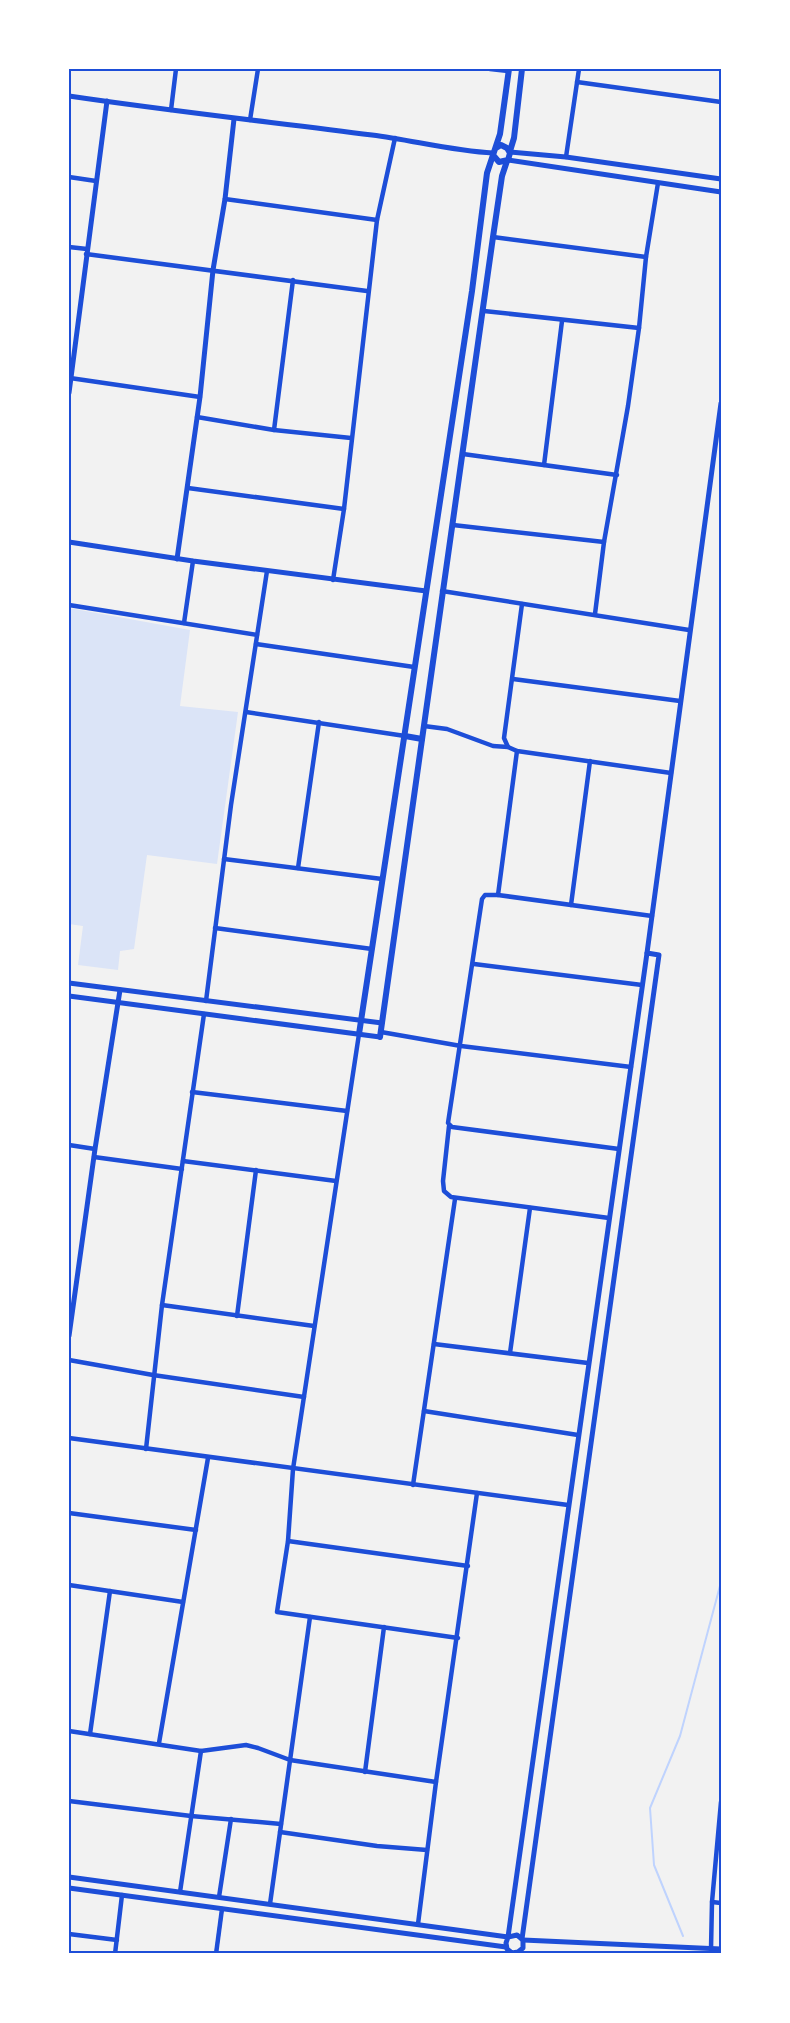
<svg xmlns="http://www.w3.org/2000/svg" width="790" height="2023" font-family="Mulish,sans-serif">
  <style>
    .green { fill: #dbe4f7 }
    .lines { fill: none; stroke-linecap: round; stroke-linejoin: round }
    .stream { stroke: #bfd3fe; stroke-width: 2 }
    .minor { stroke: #1d4ed8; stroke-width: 4.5 }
    .tertiary { stroke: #1d4ed8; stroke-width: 5 }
    .secondary { stroke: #1d4ed8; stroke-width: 6 }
    .neatline { fill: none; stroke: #1d4ed8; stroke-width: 2 }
  </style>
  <rect width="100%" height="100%" fill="#f2f2f2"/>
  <polygon class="green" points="69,608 190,630 180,706 238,712 217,864 147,855 134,949 120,951 118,970 78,965 83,926 69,924"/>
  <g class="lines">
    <polyline class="stream" points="683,1936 654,1865 650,1808 680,1736 721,1582"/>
    <g class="minor">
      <polyline points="490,69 508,71"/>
      <polyline points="577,82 721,102"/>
      <polyline points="171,110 176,69"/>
      <polyline points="250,120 258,69"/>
      <polyline points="566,157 579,69"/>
      <polyline points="69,177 96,181"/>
      <polyline points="225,199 377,220"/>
      <polyline points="493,237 646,257"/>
      <polyline points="69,247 87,249"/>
      <polyline points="86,254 367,291"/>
      <polyline points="484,311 639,328"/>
      <polyline points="70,378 200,397"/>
      <polyline points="197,417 274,430 351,438"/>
      <polyline points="274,430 293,280"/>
      <polyline points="463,454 617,475"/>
      <polyline points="544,465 562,321"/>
      <polyline points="188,488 344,509"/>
      <polyline points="453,525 604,542"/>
      <polyline points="333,580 344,509 377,220 395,138"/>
      <polyline points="442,591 689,630"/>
      <polyline points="522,604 504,738 508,747 517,751 671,773"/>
      <polyline points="69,605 257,635"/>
      <polyline points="595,614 604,542 628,406 639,328 646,257 658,183"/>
      <polyline points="184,623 193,561"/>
      <polyline points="256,644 414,667"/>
      <polyline points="513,679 680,701"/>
      <polyline points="246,712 405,736"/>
      <polyline points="424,726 447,729 493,746 508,747"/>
      <polyline points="224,859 382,879"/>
      <polyline points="298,868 319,722"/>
      <polyline points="498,895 517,751"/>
      <polyline points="571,905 590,761"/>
      <polyline points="215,928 372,949"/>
      <polyline points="474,964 642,985"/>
      <polyline points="206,1001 231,805 267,571"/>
      <polyline points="381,1032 461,1046 631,1067"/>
      <polyline points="359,1034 293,1469 288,1541 277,1612 458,1638"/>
      <polyline points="192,1092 347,1111"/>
      <polyline points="449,1126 443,1181 444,1191 451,1197 609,1218"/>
      <polyline points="69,1145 95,1149"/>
      <polyline points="619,1149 452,1127 448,1123 482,899 485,895 498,895 652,916"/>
      <polyline points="94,1157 182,1169"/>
      <polyline points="183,1161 336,1181"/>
      <polyline points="162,1305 314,1326"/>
      <polyline points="237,1316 256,1170"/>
      <polyline points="434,1344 588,1363"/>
      <polyline points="510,1353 530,1208"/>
      <polyline points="69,1360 153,1375 304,1397"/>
      <polyline points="424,1411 578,1435"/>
      <polyline points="69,1438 568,1505"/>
      <polyline points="146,1449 162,1305 204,1014"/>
      <polyline points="413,1485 455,1199"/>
      <polyline points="69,1513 196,1530"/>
      <polyline points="288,1541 468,1566"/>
      <polyline points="69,1585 183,1602"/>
      <polyline points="69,1731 201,1751 246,1745 258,1748 290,1760 436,1782"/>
      <polyline points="90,1734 110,1591"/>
      <polyline points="159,1743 208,1458"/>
      <polyline points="365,1772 384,1627"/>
      <polyline points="69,1801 191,1816 281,1824"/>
      <polyline points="280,1832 377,1846 427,1850"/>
      <polyline points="180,1892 201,1751"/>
      <polyline points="219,1897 231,1819"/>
      <polyline points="712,1902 721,1903"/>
      <polyline points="270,1904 310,1617"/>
      <polyline points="418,1924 436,1782 477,1493"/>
      <polyline points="69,1934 117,1940"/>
      <polyline points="711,1949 712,1902 721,1802"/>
      <polyline points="115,1954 122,1895"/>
      <polyline points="216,1954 222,1909"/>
    </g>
    <g class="tertiary">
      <path d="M69,96C170,111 271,122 372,135C412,140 452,151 493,153"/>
      <polyline points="510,152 566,157 721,179"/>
      <polyline points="508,160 721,192"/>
      <polyline points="69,393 107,101"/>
      <polyline points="69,542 193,561 426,591"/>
      <polyline points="177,559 200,397 213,270 225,199 234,119"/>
      <polyline points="69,983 382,1023"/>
      <polyline points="69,996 380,1037"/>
      <polyline points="69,1336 95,1149 120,990"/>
      <polyline points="69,1877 508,1937 517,1935 523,1940 523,1948 518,1952 512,1953 507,1949 506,1943 508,1937 647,953 721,403"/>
      <polyline points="69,1888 506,1947"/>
      <polyline points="522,1939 659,955 647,953"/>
      <polyline points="523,1940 721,1949"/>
    </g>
    <g class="secondary">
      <polyline points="496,148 501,145 507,148 510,153 508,160 499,162 493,155 500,134 509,69"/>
      <polyline points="510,151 514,138 522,69"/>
      <polyline points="405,736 422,739"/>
      <polyline points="359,1034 472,291 487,173 493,155"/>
      <polyline points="380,1037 493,237 502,176 507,161"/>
    </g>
  </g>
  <rect width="790" height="2023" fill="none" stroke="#ffffff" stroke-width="141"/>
  <rect x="70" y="70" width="650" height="1882" class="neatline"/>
</svg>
